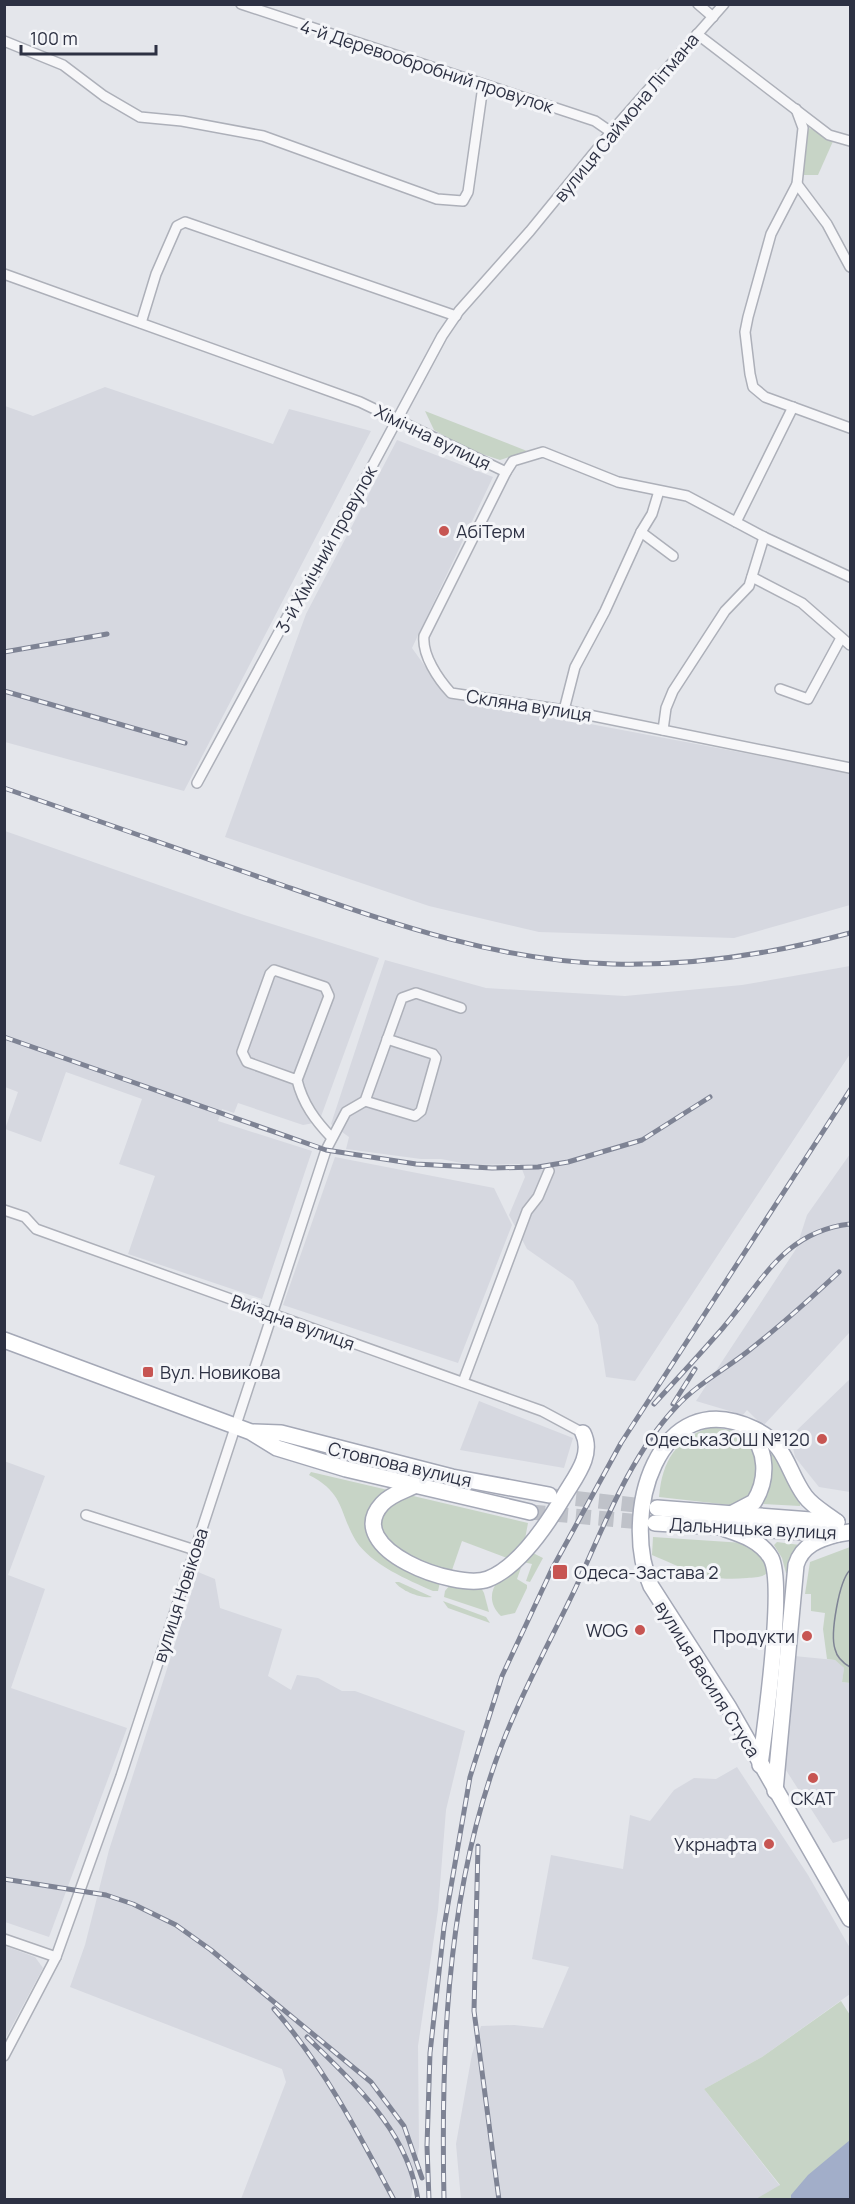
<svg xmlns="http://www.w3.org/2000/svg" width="855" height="2204" font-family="Manrope,sans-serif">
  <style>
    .built { fill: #d6d8e0 }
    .green { fill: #c7d4c6 }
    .water { fill: #a2aec9 }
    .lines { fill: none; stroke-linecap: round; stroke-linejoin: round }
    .primary-tunnel { stroke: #bfc2c9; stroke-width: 15; stroke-dasharray: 15 8; stroke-linecap: butt }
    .street-casing { stroke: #adb0b9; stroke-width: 12 }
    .primary-casing { stroke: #a4a8b6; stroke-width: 18 }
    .street { stroke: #f7f7f9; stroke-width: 9 }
    .primary { stroke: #fff; stroke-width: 15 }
    .tram { stroke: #7e8394; stroke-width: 1.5 }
    .rail-casing { stroke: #7e8394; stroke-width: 5 }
    .rail { stroke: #f4f5f8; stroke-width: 3; stroke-dasharray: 9; stroke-linecap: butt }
    .poi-dot { fill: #c75552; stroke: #f4f5f8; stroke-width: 2 }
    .labels { text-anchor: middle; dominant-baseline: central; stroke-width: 6; stroke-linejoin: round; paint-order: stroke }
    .street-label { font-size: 18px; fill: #2d3143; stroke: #f4f5f8 }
    .poi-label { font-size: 18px; fill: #2d3143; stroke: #f4f5f8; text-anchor: end }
  </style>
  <rect width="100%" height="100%" fill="#e4e6eb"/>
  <g class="built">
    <polygon points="105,387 273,444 289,409 371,431 184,791 5,742 5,406 33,416"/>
    <polygon points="397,440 493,477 412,648 447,697 850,773 850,905 734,938 539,932 429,906 225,837 306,614"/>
    <polygon points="5,831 244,915 379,958 319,1122 303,1125 238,1103 234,1113 222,1109 218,1121 312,1151 262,1299 128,1254 155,1176 119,1164 142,1099 66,1072 41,1142 5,1129 18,1092 5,1087"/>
    <polygon points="385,960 486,988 625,996 742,985 850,966 850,1054 635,1381 606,1377 598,1325 573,1281 527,1249 509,1215 525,1177 520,1164 472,1165 441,1159 421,1159 346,1149 349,1137 331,1124"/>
    <polygon points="850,1154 850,1332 763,1426 747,1410 743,1415 696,1401 796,1249 807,1215"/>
    <polygon points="335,1157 494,1188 512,1225 458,1363 283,1305"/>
    <polygon points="850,1379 850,1492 819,1487 795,1457 792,1443 793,1434"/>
    <polygon points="479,1401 573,1438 564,1468 460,1450"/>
    <polygon points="4,1461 45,1476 8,1575 45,1589 11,1688 127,1728 49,1937 5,1922"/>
    <polygon points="198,1572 215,1579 220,1608 282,1629 268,1676 291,1690 297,1675 318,1678 342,1691 355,1691 465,1731 446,1810 438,1910 418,2046 419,2147 411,2199 241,2199 286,2082 282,2069 70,1987 85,1945 109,1850"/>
    <polygon points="794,1656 835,1660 844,1668 842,1682 850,1683 850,1838 833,1843 782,1764"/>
    <polygon points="737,1767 808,1875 850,1948 850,1994 762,2057 704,2089 780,2186 756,2200 461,2200 456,2144 472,2054 481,2026 514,2025 543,2028 569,1967 532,1959 551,1855 623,1869 630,1815 650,1821 674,1790 694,1778 716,1779"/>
    <polygon points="5,1946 35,1957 43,1968 5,2039"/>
  </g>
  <g class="green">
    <polygon points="809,128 834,139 818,175 803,175 806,138"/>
    <polygon points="425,411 527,451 500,460 470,450 434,430"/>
    <path d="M711,1427L735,1431L753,1440C759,1469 762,1486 739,1506L659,1497C662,1461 676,1438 711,1427Z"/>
    <polygon points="772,1449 801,1501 800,1506 763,1504"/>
    <path d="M311,1472L388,1490L369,1526L440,1582L438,1591H433C408,1580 372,1565 356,1541C339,1513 345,1493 309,1475Z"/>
    <path d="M409,1495L528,1523L525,1539L507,1558L462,1541L451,1573C416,1561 339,1528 409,1495Z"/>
    <path d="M653,1537L744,1543C757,1550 764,1558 768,1572C763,1578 755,1577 747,1578C706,1582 688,1570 652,1555Z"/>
    <polygon points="777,1542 800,1545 790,1573 786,1573 782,1558 774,1545"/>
    <polygon points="850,1547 850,1683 842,1682 844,1668 835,1660 827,1659 823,1629 825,1613 811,1611 811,1594 805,1594 810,1562"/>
    <path d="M529,1551L543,1558L530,1582L526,1581L532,1564L523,1562L517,1579L527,1585V1588L515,1613L501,1616C475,1590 511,1567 529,1551Z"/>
    <path d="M395,1582H399L432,1597C422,1599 401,1591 395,1582Z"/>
    <polygon points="450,1585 480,1586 484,1593 489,1612 444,1597 445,1591"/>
    <polygon points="443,1601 486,1617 490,1623 448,1608"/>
    <polygon points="841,2001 850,2015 850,2199 756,2199 780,2185 704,2089 762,2057"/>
  </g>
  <polygon class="water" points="850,2140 850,2199 791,2199 791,2195 808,2175"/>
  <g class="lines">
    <g class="primary-tunnel">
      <polyline points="553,1496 654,1507"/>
      <polyline points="530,1512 653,1523"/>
    </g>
    <g class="street-casing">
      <g id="street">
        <polyline points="241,4 595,121 611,132"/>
        <polyline points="698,4 713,17"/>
        <polyline points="697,34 829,135 850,141"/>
        <polyline points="4,41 63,65 104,96 140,117 182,121 263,136 437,199 463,201 468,192 483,86"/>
        <polyline points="796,109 803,128 797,184 771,234 748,317 745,332 750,374 753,387 765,397 850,428"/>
        <polyline points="797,184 827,224 850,267"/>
        <polyline points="4,274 360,402 506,472 513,461 543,452 618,482 687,496 764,537 850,577"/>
        <polyline points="141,323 156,274 177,226 185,222 456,316"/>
        <path d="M506,472L424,636C422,655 438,679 451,693L564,710L850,768"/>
        <polyline points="736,522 793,407"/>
        <polyline points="641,532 673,556"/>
        <polyline points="752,577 802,603 850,645"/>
        <polyline points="780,689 808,699 841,638"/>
        <polyline points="564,710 575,667 605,611 641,532 652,514 659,491"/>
        <polyline points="663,730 666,708 673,691 725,611 749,586 764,537"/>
        <polyline points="197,783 298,597 310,582 442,336 459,311 530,231 611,132 724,4"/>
        <path d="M297,1080L329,996L325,987L274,970L270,974L242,1052L247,1062L297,1080C303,1104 315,1120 331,1137"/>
        <polyline points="365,1101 415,1116 421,1111 436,1058 433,1054 387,1039"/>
        <polyline points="4,1210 25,1217 36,1229 542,1411 583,1433"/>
        <polyline points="463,1382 527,1211 538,1197 549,1171"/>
        <polyline points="86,1515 195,1550"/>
        <polyline points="4,1939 56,1957"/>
        <polyline points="4,2056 56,1957 121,1776 326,1150 346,1112 365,1101 402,998 416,993 461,1008"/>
      </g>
    </g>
    <g class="primary-casing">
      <g id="primary">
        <polyline points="4,1340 251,1432 277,1448 346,1469 530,1512"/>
        <polyline points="254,1432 281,1433 452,1477 549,1495"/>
        <path d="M414,1486C403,1491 390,1495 382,1504C341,1549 456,1591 488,1579C519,1567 548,1523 564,1496C575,1477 594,1455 583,1433"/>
        <polyline points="657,1508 837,1522"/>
        <path d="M733,1513L754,1502C768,1480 768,1449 748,1431"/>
        <path d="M837,1522C827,1514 813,1507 805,1496C786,1470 788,1445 754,1429C657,1382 620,1517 651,1586L728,1706L850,1919"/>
        <polyline points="655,1523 838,1534 850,1532"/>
        <path d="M725,1529C743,1535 761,1541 771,1558C785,1584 765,1728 760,1765"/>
        <path d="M775,1791L796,1565C802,1545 819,1539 838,1534"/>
      </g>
    </g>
    <use href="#street" class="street"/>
    <use href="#primary" class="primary"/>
    <path class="tram" d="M850,1570C839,1581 830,1634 835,1649C837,1658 843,1663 850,1667"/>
    <g class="rail-casing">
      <g id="rail">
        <polyline points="4,652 107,634"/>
        <polyline points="4,691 185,743"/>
        <path d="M4,788C96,820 187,852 279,884C388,922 495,961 613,964C694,966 772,954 850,933"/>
        <polyline points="4,1037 326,1150 416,1164 492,1168 538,1167 568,1162 642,1140 710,1097"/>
        <path d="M654,1404C677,1379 700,1354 722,1329C761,1284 782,1232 850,1224"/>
        <polyline points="673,1404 695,1369"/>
        <polyline points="478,1846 474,2011 499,2200"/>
        <polyline points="4,1879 106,1895 133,1904 176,1925 211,1950 371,2082 404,2126 422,2178"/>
        <path d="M274,2009C323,2065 359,2134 394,2200"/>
        <path d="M307,2037C354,2084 408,2130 418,2200"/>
        <polyline points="429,2200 427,2146 430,2053 444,1927 470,1777 502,1676 552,1569 621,1443 850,1090"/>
        <path d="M444,2200C441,2058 446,1910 491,1775C512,1710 547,1648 576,1587C604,1526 629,1457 676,1407C696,1385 724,1370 747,1352C779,1327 809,1300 839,1272"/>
      </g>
    </g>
    <use href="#rail" class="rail"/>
  </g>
  <g class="poi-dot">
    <circle cx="444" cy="531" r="6"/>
    <rect x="142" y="1366" width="12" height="12" rx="3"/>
    <circle cx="822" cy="1439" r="6"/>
    <rect x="552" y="1564" width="16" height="16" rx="3"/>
    <circle cx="640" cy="1630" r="6"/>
    <circle cx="807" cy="1636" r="6"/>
    <circle cx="813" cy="1778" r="6"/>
    <circle cx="769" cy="1844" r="6"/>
  </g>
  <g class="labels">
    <g class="street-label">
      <text transform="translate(427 66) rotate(18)">4-й Деревообробний провулок</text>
      <text transform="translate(626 117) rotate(-50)">вулиця Саймона Літмана</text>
      <text transform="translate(433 437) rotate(26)">Хімічна вулиця</text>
      <text transform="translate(326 549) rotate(-61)">3-й Хімічний провулок</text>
      <text transform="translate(529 705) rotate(9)">Скляна вулиця</text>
      <text transform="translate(293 1322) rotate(20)">Виїздна вулиця</text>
      <text transform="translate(400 1464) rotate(13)">Стовпова вулиця</text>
      <text transform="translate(753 1528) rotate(3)">Дальницька вулиця</text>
      <text transform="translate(180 1595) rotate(-72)">вулиця Новікова</text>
      <text transform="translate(708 1679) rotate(58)">вулиця Василя Стуса</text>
    </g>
    <g class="poi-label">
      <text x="456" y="531" text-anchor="start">АбіТерм</text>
      <text x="160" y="1372" text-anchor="start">Вул. Новикова</text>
      <text x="810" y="1439">ОдеськаЗОШ №120</text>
      <text x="574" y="1572" text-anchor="start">Одеса-Застава 2</text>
      <text x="628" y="1630">WOG</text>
      <text x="795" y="1636">Продукти</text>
      <text x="813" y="1798" text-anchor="middle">СКАТ</text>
      <text x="757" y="1844">Укрнафта</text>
    </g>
  </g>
  <rect width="855" height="2204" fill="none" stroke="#2d3143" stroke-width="12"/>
  <path d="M21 45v9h135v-9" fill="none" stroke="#2d3143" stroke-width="3"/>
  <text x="30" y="45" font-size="18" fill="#2d3143" stroke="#f4f5f8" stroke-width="4.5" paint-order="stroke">100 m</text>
</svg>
